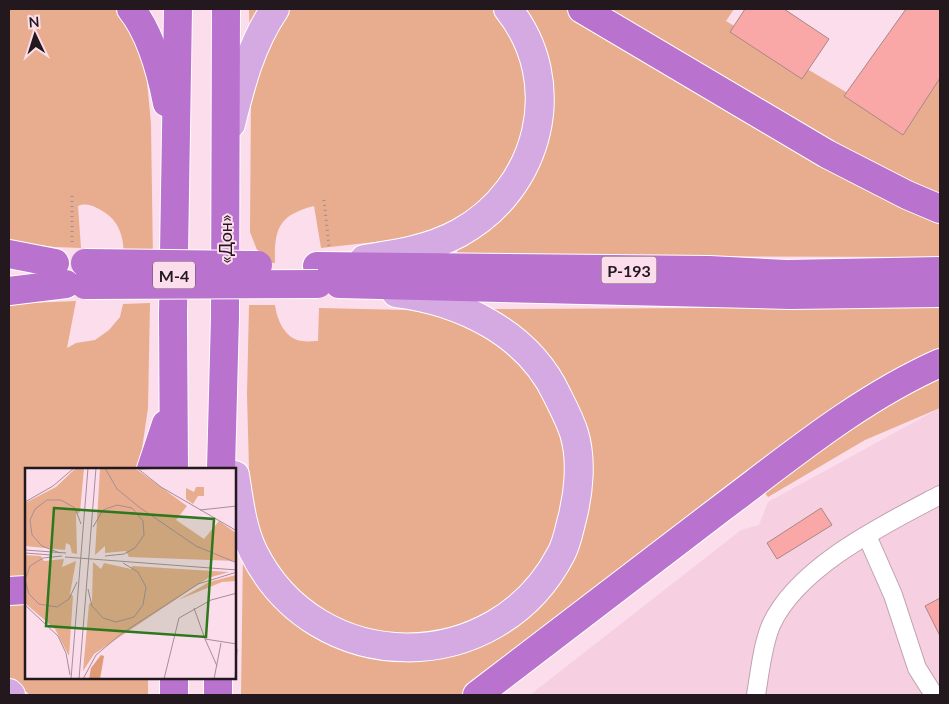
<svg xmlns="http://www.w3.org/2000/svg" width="949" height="704" font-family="Lato,sans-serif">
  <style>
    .built { fill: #f6cfe1 }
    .green { fill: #e8ad8e }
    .building { fill: #faa7a8; stroke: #a78787 }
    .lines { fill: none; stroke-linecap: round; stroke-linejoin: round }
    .street-casing { stroke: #bfa2af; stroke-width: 20 }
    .primary-casing { stroke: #fff; stroke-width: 30 }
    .highway-casing { stroke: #fff; stroke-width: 30 }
    .path { stroke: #a18b95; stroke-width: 3; stroke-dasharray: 1 4; stroke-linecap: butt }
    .street { stroke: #fff; stroke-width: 18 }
    .primary { stroke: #d5aae2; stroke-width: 28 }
    .highway { stroke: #b972ce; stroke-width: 28 }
    .highway-bridge-casing { stroke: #fff; stroke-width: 30; stroke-linecap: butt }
    .highway-bridge { stroke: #b972ce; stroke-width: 28 }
    .labels { text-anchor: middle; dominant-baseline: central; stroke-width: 4; stroke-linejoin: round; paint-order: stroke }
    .shield { fill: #fcddeb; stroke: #63535b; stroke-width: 1 }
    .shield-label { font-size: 16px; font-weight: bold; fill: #22181d }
    .street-label { font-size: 18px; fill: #22181d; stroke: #fcddeb }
    .inset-road { fill: none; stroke: #a58e99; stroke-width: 1 }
    .view { fill: #2d771d; fill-opacity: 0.15; stroke: #2d771d; stroke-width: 2.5 }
    .inset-edge { fill: none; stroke: #22181d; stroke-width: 2.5 }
  </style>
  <rect width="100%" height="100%" fill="#fcddeb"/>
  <polygon class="built" points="940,408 940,695 530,695 741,530 759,525 768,502"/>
  <g class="green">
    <path d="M9,9H151V14L132,27L143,59L147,81L151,124L153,261L124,260C124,236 120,219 97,208C91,205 85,203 78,206L81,248L55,247L9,241Z"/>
    <path d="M249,9H734L726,21L900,124L940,67V257L651,256L462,260L443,227L420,235L393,240L321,248L314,206C279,215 274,228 275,263H262L250,232L251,92Z"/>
    <polygon points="76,301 67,348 76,343 95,340 109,330 120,317 123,304 150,303 148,408 139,469 26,469 26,678 148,678 148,695 30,695 9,677 9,306 30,303"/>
    <path d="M249,305H275C277,320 285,339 302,341C307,342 313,341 318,341L319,308L408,310L449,318L486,309L940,307V351L466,695H241L243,552L255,519L249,470L247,394Z"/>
    <polygon points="940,375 940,408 865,440 768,497 762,489 872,413"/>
  </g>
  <g class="building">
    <polygon points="745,9 784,9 829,39 802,79 730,32"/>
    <polygon points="906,9 940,9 940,78 903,135 844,96"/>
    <polygon points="821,508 832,525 777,559 767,543"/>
    <polygon points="940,598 940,636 925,606"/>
  </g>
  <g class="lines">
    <g class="street-casing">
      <g id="street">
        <polyline points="867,536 893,595 917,668 934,695"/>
        <path d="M756,695C760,672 762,647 771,625C798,566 885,524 940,495"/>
      </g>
    </g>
    <g class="primary-casing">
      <g id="primary">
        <path d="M231,124C241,84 251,44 275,9"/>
        <path d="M364,259C397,254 430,249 459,233C540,189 567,82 508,9"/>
        <path d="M235,475C239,500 242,528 253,551C316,679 496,679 561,554C567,543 569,530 572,519C579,492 582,459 574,433C570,420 563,407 557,395C528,333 461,301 396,293"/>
        <polyline points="9,693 11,695"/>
      </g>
    </g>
    <g class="highway-casing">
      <g id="highway">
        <path d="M131,9C151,34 161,72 167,103"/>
        <polyline points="582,9 827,154 907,195 940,209"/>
        <polyline points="9,254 55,263"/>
        <polyline points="317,266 709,270 786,274 940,271"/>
        <polyline points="339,284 790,295 940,293"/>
        <polyline points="9,291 66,284"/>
        <polyline points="151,469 166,424"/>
        <polyline points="174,469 173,315 178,9"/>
        <polyline points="221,469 225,317 226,9"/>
        <polyline points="9,591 26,590"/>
        <polyline points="174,695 174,678"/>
        <polyline points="218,695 218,678"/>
        <path d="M477,695C559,633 641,570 723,507C792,455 861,398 940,363"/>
      </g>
    </g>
    <g class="path">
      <polyline points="72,196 72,243"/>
      <polyline points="324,200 329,246"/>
    </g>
    <use href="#street" class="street"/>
    <use href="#primary" class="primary"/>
    <use href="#highway" class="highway"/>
    <g class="highway-bridge-casing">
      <g id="highway-bridge">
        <polyline points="85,263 258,265"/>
        <polyline points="85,285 318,284"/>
      </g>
    </g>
    <use href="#highway-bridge" class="highway-bridge"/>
  </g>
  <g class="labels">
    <g class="shield">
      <rect x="601.5" y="256.5" width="55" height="27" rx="4"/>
      <rect x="153" y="261.5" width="42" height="27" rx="4"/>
    </g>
    <g class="shield-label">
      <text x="629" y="270">Р-193</text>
      <text x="174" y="275">М-4</text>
    </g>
    <g class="street-label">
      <text transform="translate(225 239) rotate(-90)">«Дон»</text>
    </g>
  </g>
  <g transform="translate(25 468)">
    <rect width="211" height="211" fill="#fcddeb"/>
    <path d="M51,0H59L55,44L51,46L52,86L47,85L45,77L41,75L40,82L0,78V35L31,19ZM75,0L111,1L162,38L151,52L179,71L194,53L211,65V93L104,89L101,83L80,85V78L70,87ZM171,19H179V28H173L168,36L161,31V20L169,24ZM0,87L16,88L19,93L39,91L37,99L51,93L45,126L48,128L44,188L30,161L0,135ZM68,94L76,101L79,95L106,101L107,98L204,104L183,110L69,186L58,203L64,136L67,134ZM211,107V113L197,114L153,132L184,114Z" fill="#e8ad8e"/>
    <path d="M76,187L79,188L75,211H64L66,200Z" fill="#e09a75"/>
    <path class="inset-road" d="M80,0L92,21L114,39L171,78L212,95M112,0L136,19L212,63M115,1L143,0M0,34L28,18L49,0M175,42L212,38M68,59L78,42L92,37L107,40L118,53L119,67L110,80L99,86L80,88M0,82L41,85M0,85L26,87M35,85L17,78L7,67L5,52L10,41L22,32H36L50,40L56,56M37,88L18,90L5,98L0,112L4,126L14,136L32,139L44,131L52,114M40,89L212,102M63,121L67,138L78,150L91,154L109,149L118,137L121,119L113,104L98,95M0,137L33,168L41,185L45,207M169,140L180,171L212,176M180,171L192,198M46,211L63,0M54,211L71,0M58,211L71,187L96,166L173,116L212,104M139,211L154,150L186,132L212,125M189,211L196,175M210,211L212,181"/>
    <path class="view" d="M29,40L189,51L181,169L21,158Z"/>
    <rect width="211" height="211" class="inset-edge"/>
  </g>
  <rect width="949" height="704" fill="none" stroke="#22181d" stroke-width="20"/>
  <g transform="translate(35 35) rotate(356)" stroke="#fcddeb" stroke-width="4" paint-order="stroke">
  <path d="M0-4L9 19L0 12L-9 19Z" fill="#22181d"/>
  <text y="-8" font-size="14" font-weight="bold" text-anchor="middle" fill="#22181d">N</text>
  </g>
</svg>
